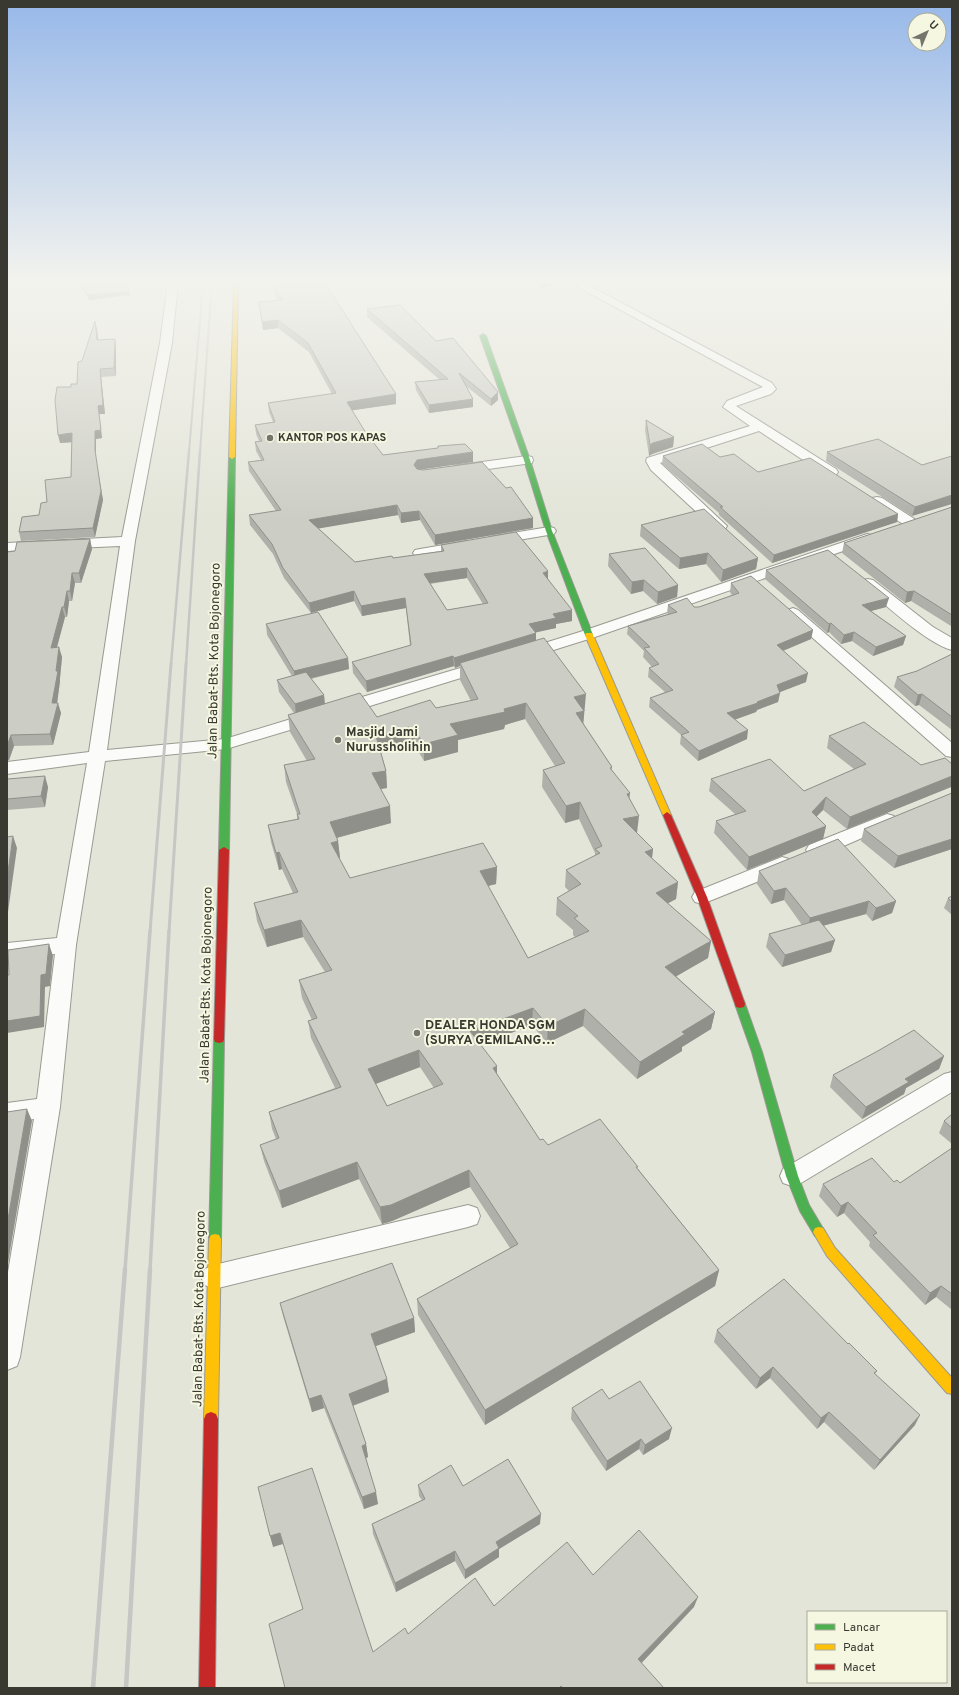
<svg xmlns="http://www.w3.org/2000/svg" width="959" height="1695" font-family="Overpass,sans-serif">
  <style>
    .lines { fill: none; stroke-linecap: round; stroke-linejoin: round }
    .street-casing { stroke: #9a9a92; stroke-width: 2 }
    .fast-casing { stroke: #9a9a92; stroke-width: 2 }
    .slow-casing { stroke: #9a9a92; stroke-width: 2 }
    .jam-casing { stroke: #9a9a92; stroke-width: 2 }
    .street { fill: #fbfbf9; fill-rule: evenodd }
    .fast { fill: #4caf50; fill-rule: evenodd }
    .slow { fill: #ffc107; fill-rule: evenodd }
    .jam { fill: #c62828; fill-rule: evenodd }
    .rail-far4 { stroke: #c6c6c4; stroke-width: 2 }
    .rail-far3 { stroke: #c6c6c4; stroke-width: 2.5 }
    .rail-far2 { stroke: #c6c6c4; stroke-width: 3 }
    .rail-far1 { stroke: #c6c6c4; stroke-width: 3.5 }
    .rail { stroke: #c6c6c4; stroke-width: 4.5 }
    .wall { fill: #afb0a9; fill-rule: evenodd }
    .shaded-wall { fill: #8f9089 }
    .building { fill: #cccdc4; stroke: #8f9089; fill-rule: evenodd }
    .poi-dot { fill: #75756c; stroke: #f5f7e1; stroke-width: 1.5 }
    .labels { text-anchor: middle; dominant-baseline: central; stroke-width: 4; stroke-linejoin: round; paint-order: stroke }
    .far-poi-label { font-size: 11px; font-weight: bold; fill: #393931; stroke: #f5f7e1; text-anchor: start }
    .street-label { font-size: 13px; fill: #393931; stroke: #f5f7e1 }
    .poi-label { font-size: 13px; font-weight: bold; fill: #393931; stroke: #f5f7e1; text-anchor: start }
  </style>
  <rect width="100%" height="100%" fill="#e4e5d9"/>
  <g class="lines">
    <g class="street-casing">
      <g id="street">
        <polygon points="168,283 178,283 172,343 135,541 107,750 225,739 314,712 320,713 322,717 320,721 226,749 105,761 76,945 60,1107 20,1357 17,1366 7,1370 7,1278 34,1119 7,1123 7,1103 37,1099 55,954 7,959 7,943 57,938 87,763 7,774 7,762 89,752 120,546 7,551 7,543 122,537 160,343"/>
        <polygon points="571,283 584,283 772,383 776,389 771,394 736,406 836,469 838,472 836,475 826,475 759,431 660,463 727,526 725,529 720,530 715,529 651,470 646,461 647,458 750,426 723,407 727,401 763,387"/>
        <polygon points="527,456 532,457 533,460 532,463 459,473 454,472 452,469 454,466 459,465"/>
        <polygon points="877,497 882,498 916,520 918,523 916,526 911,527 906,526 872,504 870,501 872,498"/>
        <polygon points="549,527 554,528 556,531 554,534 495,544 490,543 488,540 490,537 495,536"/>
        <polygon points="867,534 872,535 874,538 872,541 595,637 525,659 519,657 517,654 519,651 583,631"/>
        <polygon points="467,541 472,542 474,545 472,548 420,557 415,556 413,553 415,550 420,549"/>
        <path d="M868,579L873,580L933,627L952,638V650C927,644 884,603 863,586L861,583L863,580Z"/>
        <polygon points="793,608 798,610 952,743 952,757 946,756 788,616 785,613 788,610"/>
        <polygon points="484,661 490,663 492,666 490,669 347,713 341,714 335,713 333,709 335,705"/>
        <polygon points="887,814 894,816 896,820 894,824 823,855 816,857 809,855 806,850 809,845"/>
        <polygon points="782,857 789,859 792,864 789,869 702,904 695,902 692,897 695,892"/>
        <polygon points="952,1072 952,1092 801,1183 792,1186 783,1183 780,1176 783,1169 944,1074"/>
        <polygon points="468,1205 477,1208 480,1216 477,1224 468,1227 214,1289 205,1285 201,1277 205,1269 214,1265"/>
      </g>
    </g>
    <g class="fast-casing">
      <g id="fast">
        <polygon points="483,334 486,336 530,460 552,531 593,635 592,637 586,637 585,635 546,531 524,460 480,336"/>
        <polygon points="232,455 235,457 229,850 224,853 219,850 229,457"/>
        <polygon points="740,1000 744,1001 745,1004 762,1052 798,1176 809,1205 825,1232 823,1236 819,1237 815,1236 800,1211 786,1176 752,1052 735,1004 736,1001"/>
        <polygon points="219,1035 223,1036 224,1039 221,1239 219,1243 215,1244 211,1243 209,1239 214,1039 215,1036"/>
      </g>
    </g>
    <g class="slow-casing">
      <g id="slow">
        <polygon points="234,283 238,283 235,457 232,459 229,457"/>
        <polygon points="586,633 592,633 593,635 671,815 670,817 667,818 663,815 585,635"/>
        <polygon points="819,1227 823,1228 835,1248 952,1378 952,1394 947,1393 827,1256 813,1232 815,1228"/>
        <polygon points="215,1234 219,1235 221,1239 218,1419 216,1424 211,1426 206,1424 204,1419 209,1239 211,1235"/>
      </g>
    </g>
    <g class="jam-casing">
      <g id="jam">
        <polygon points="667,812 671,815 707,897 745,1004 744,1007 740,1008 736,1007 735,1004 697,897 663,815"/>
        <polygon points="224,847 229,850 224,1039 223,1042 219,1043 215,1042 214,1039 219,850"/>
        <polygon points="211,1412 216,1414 218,1419 215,1688 199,1688 204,1419 206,1414"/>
      </g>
    </g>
    <use href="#street" class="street"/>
    <use href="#fast" class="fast"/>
    <use href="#slow" class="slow"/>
    <use href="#jam" class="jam"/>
    <g class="rail-far4">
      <polyline points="189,452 203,283"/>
      <polyline points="200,452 212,283"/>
    </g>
    <g class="rail-far3">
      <polyline points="171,665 189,451"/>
      <polyline points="186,665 200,451"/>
    </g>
    <g class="rail-far2">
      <polyline points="150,932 171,664"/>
      <polyline points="169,932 186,664"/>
    </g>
    <g class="rail-far1">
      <polyline points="125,1270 150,931"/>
      <polyline points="150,1270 169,931"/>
    </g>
    <g class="rail">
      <polyline points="93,1688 125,1269"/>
      <polyline points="126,1688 150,1269"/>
    </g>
  </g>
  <g class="wall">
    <polygon points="78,283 126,283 130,295 89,300"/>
    <path d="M291,283H325L396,404L352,410L366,433L383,455L438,448V446L473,462L419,469L533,518V528L435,545L420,520L401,523L398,515L318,528L355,562L393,558L441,551V545L548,579L572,621L556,624V628L535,632L536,641L585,711H584L583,723L612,767V770L630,799L637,833L653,849L652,858L678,882L676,899L667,903L711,941L708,958L676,976L715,1012L711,1029L682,1047V1051L637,1079L583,1026L547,1043L532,1025L480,1045L497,1074L540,1140L548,1145L638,1169L719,1270L715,1286L485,1425L418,1315L417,1299L510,1248L470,1187L392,1221L382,1224L359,1179L282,1208L264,1161L260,1145L276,1139L272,1129L269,1112L335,1088L311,1038L308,1021L312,1020L302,998L299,980L325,972L303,937L267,947L257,921L254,903L293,893L282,869L279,870L271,842L268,825L297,819V814L286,782L284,765L307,761L290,732L288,715L294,713L279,692L277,680L292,676L267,635L266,624L348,658L349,669L311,679L324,695L325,704L377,717L436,708L471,701L460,680V666L455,668L454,666L367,692L353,673L352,662L410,646L406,608L362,616L354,601L311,613L284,578L273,554L250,525L249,515L276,511L249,471L248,462L261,460L256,451L255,442L259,441L256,434L255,425L273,422L269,412L268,403L332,394L309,352L278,328L263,330L259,302L278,300L274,295L273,287L292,284ZM467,578L483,604L447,610L430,584ZM525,719L555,766L543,770L542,787L565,823L579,819L595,853V856L566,870L565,887L569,891L557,898L556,915L573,930V935L575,937L528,958L488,886L496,884L497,867L350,878L339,858H340L338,841L337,838L391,823L381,789L387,788L386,771L381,752L410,744L412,747L415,746L424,761L458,752V740L504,729L505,725ZM420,1067L434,1088L387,1106L376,1084Z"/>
    <polygon points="532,283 560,283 541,288"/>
    <polygon points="367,309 436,341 498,392 498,400 491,406 466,386 473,407 429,413 416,390 415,382 440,380 367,317"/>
    <polygon points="97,329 98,339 116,347 116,376 101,377 105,414 99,414 102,438 96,439 96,459 103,500 95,537 21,541 19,532 39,515 47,502 71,477 72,442 60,443 71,387 77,384 82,361"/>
    <polygon points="646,420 674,437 673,447 652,454 649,456 645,430"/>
    <polygon points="827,452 922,465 952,456 912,516 826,461"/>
    <polygon points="663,456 720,457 758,472 898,514 897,522 772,563 719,515 719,513 662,464"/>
    <polygon points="952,507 952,626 951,626 911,601 905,603 842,553 844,543"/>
    <polygon points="641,525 758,558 756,569 721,582 706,564 679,569 640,536"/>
    <polygon points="90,539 92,549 81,583 75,583 72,601 69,601 67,617 65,617 57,647 62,657 60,678 60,681 57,703 61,713 53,745 14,746 9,760 15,551"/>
    <polygon points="609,554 678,585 677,597 657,604 643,591 631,594 608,566"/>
    <polygon points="766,570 886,607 871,611 906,636 903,645 873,656 852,641 841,644 829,632 827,633 765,579"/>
    <polygon points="731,583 813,630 811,639 783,651 806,682 780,692 778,702 757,710 756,712 735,719 747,739 698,761 680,744 681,735 649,707 650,698 665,692 648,677 649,668 652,667 643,657 644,651 627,634 628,626 668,614 667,613 668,605 694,607 699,607 732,595 730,592"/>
    <polygon points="952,654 952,730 919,705 915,706 894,687 897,677 917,671"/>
    <polygon points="829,736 921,765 952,764 952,787 951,787 847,829 823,810 816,817 826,826 823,839 747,870 714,833 716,821 735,814 709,791 711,779 804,791 854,769 827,748"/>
    <polygon points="7,779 48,787 45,807 7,810"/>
    <polygon points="952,793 952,849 894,868 861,841 864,829"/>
    <polygon points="759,871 896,901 892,913 872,921 866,914 823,926 835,940 831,952 782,967 766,947 769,934 802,925 784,900 771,904 757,884"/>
    <polygon points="952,896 952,915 944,908 948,898"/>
    <polygon points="944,1056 939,1069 906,1088 904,1094 862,1119 830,1087 833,1075"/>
    <polygon points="952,1114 952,1144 939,1133 944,1121"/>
    <polygon points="952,1148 952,1310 936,1297 925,1305 869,1246 870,1242 844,1213 837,1217 819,1196 823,1184 894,1182 900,1183"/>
    <polygon points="280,1303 414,1318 415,1332 376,1346 387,1379 389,1392 353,1406 366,1444 368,1457 366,1458 378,1504 364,1509 324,1408 312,1412 283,1316"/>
    <polygon points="717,1330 848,1344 877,1371 875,1374 915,1425 874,1470 824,1422 817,1429 770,1378 756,1389 714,1342"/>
    <polygon points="572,1408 669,1439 643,1455 639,1449 606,1471 571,1419"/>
    <polygon points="418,1485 463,1486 540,1524 499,1549 499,1557 465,1579 455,1561 396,1592 373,1534 372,1524 422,1500 419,1496"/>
  </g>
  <g class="shaded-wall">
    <polygon points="541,283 560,283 541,288"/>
    <polygon points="129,291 130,295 89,300 88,295"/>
    <polygon points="278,320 278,328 263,330 262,322"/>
    <polygon points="95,321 97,329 99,347 97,340"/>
    <polygon points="115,339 116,347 116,376 114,368"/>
    <polygon points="100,369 101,377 105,414 99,414 102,438 96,439 96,459 103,500 95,537 93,528 95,431 98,406"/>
    <polygon points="498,392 498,400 491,406 491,399"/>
    <polygon points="396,394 396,404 348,411 347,402"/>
    <polygon points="473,399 473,407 429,413 429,405"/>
    <polygon points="72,433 74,442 60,443 58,435"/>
    <polygon points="674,437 673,447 652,454 649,456 650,445 653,443"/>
    <polygon points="473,452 473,462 418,470 414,465 417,460"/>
    <polygon points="952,495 952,504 912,516 915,507"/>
    <polygon points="397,505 398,515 310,530 309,520"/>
    <polygon points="419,511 420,520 401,523 401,513"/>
    <polygon points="898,514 897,522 772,563 774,555"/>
    <polygon points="533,518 533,528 435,545 435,535"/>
    <polygon points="90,539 92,549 81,583 79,573"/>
    <polygon points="708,553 706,564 679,569 680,558"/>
    <polygon points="758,558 756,569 721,582 723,570"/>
    <polygon points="467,568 467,578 424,584 424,574"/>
    <polygon points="548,571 548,581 543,573"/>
    <polygon points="72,573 75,583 72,601 70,591"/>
    <polygon points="644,580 643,591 631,594 632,582"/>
    <polygon points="678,585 677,597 657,604 658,592"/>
    <polygon points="67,591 69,601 67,617 64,607"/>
    <polygon points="354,591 354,601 311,613 309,603"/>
    <polygon points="914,591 911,601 905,603 907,592"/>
    <polygon points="405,598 406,608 362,616 361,606"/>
    <polygon points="889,598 886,607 860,614 862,605"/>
    <polygon points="62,607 65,617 54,658 51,648"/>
    <polygon points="572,610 572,621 556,624 556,628 529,634 529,624 553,614"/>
    <polygon points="831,623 829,632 827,633 829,624"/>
    <polygon points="813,630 811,639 775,654 777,645"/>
    <polygon points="854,632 852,641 841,644 844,635"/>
    <polygon points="536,633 536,644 460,663 460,666 455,668 454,658"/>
    <polygon points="906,636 903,645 873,656 876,647"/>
    <polygon points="59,647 62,657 60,678 60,681 56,711 58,703 61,713 53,745 50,734 52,703"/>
    <polygon points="453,656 454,666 367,692 366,681"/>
    <polygon points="348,658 349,669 295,682 294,671"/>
    <polygon points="808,673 806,682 775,694 777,685"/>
    <polygon points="780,693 778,702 757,710 756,712 726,723 727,713"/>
    <polygon points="586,694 583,727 575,729 574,697"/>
    <polygon points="922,694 919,705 915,706 918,695"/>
    <polygon points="324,695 325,707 296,716 295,704"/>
    <polygon points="526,703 525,719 505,725 504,729 458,740 458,752 424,761 424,744 450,724"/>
    <polygon points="409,727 410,744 377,753 376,736"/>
    <polygon points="412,730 414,730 415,746 412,747"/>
    <polygon points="748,730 747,739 698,761 699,751"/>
    <polygon points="11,735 14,746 9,760 7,761 7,746"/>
    <polygon points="386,771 387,788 373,790 372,773"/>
    <polygon points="45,776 48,787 45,807 41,796"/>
    <polygon points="952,776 951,787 847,829 850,817"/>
    <polygon points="630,793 628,810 627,794"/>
    <polygon points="826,797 823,810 809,824 812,812"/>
    <polygon points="580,802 579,819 565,823 566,806"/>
    <polygon points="390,806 391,823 332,839 330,822"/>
    <polygon points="639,816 637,833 623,819"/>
    <polygon points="826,826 823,839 747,870 749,857"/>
    <polygon points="13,836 17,848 7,919 7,879"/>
    <polygon points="952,839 952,849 894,868 898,856"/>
    <polygon points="338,841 340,858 333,860 331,843"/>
    <polygon points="653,849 651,866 645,852"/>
    <polygon points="279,852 282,869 279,870 276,853"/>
    <polygon points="497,867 496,884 480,888 480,871"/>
    <polygon points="678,882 676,899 654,911 656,893"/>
    <polygon points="786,888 784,900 771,904 774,891"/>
    <polygon points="869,901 866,914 807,930 810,918"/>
    <polygon points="896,901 892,913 872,921 876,908"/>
    <polygon points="301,920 303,937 267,947 264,930"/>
    <polygon points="835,940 831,952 782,967 785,955"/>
    <polygon points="711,941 708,958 663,984 665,967"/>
    <polygon points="49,944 53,956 50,986 45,987 44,1027 7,1033 7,1021"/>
    <polygon points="533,1008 532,1025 470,1048 470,1031"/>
    <polygon points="585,1009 583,1026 547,1043 548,1026"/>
    <polygon points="715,1012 711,1029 682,1047 682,1051 637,1079 640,1062 682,1032"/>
    <polygon points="419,1050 420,1067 370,1086 368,1069"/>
    <polygon points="944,1056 939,1069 906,1088 904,1094 862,1119 866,1107 905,1079"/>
    <polygon points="497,1066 497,1083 493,1068"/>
    <polygon points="27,1109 32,1121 7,1269 7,1225"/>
    <polygon points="357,1162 359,1179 282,1208 279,1191"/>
    <polygon points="469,1170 470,1187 392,1221 382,1224 380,1207"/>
    <polygon points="848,1202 844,1213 837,1217 841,1206"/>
    <polygon points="719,1270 715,1286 485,1425 485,1410"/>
    <polygon points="941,1286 936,1297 925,1305 930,1293"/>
    <polygon points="414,1318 415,1332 373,1347 371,1334"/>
    <polygon points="773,1367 770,1378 756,1389 760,1378"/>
    <polygon points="387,1379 389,1392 351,1406 349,1394"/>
    <polygon points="321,1395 324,1408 312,1412 309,1399"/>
    <polygon points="829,1412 824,1422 817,1429 821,1418"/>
    <polygon points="920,1415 915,1425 874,1470 880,1460"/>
    <polygon points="672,1428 669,1439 643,1455 645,1445"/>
    <polygon points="641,1439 639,1449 606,1471 607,1461"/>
    <polygon points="366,1444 368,1457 364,1459 362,1446"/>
    <polygon points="376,1492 378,1504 364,1509 362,1497"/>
    <polygon points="541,1514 540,1524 499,1549 499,1557 465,1579 465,1570 496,1542"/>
    <polygon points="280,1533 283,1544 273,1547 270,1536"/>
    <polygon points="455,1551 455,1561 396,1592 395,1583"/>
    <polygon points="698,1597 694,1607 636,1669 638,1659"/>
  </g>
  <g class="building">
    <polygon points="80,283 126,283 129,291 88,295"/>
    <path d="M300,283H325L396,394L347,402L366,433L383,455L438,448V446L465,444L473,452L417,460L414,465L417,469L423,470L482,462L506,488L511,487L533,518L435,535L419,511L401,513L397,505L309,520L355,562L392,556L393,558L444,551L441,545L516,532L548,571L543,573L572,610L553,614L556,618L529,624L536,633L454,658L453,656L366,681L352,662L411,645L405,598L361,606L354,591L309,603L283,568L272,544L249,515L281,510L248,462L264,460L255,442L262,441L255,425L275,422L268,403L336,393L308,343L278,320L262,322L259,302L283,300L273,287ZM467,568L488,603L447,610L424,574Z"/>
    <polygon points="400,305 436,341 453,338 498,392 491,399 459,373 473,399 429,405 415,382 448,379 367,309"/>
    <polygon points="95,321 97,340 115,339 114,368 100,369 103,405 98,406 101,430 95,431 95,450 101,491 93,528 19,532 22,517 39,515 41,503 47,502 45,480 71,477 72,433 58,435 55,400 57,387 71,387 71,384 77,384 78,362 82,361"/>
    <polygon points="646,420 674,437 653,443 650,445"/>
    <polygon points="878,439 922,465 952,456 952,495 915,507 827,452"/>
    <polygon points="702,444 720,457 734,454 758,472 810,458 898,514 774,555 720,507 723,507 663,456"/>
    <polygon points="952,507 952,615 914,591 907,592 844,543"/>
    <polygon points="704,509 758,558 723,570 708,553 680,558 641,525"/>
    <polygon points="90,539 79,573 72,573 70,591 67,591 64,607 62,607 51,648 59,647 56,671 58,671 52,703 58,703 50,734 11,735 7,746 7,552 15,551 17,542"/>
    <polygon points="645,548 678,585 658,592 644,580 632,582 609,554"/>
    <polygon points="828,550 889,598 862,605 906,636 876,647 854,632 844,635 831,623 829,624 766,570"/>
    <polygon points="751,576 813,630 777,645 808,673 777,685 780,693 757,702 758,703 727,713 748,730 699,751 681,735 689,732 650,698 673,690 649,668 659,664 644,648 650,647 628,626 677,612 668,605 687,598 694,607 699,607 739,593 731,583"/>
    <polygon points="318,612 348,658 294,671 266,624"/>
    <path d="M544,638L586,694L574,697L584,711L576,713L612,767L610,768L630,793L627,794L639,816L623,819L653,849L645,852L678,882L656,893L711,941L665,967L715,1012L682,1032L685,1034L640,1062L585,1009L548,1026L533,1008L470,1031L497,1066L493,1068L540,1140L543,1139L548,1145L600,1119L638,1167H636L719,1270L485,1410L417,1299L518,1244L469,1170L391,1205L380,1207L357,1162L279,1191L260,1145L279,1138L269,1112L341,1087L308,1021L317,1018L299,980L332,970L301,920L264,930L254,903L298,892L279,852L276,853L268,825L299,819L297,814H300L284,765L315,759L288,715L360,693L377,717L430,700L436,708L478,699L460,663ZM526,703L565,763L543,770L566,806L580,802L602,846L595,849L600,853L566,870L581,884L557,898L578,916L574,918L589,931L528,958L480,871L497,867L483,843L350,878L331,843L338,841L330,822L390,806L372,773L386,771L376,736L409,727L412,730H414L424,744L458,735L450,724L505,712L504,709ZM419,1050L443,1084L387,1106L368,1069Z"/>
    <polygon points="952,654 952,717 922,694 918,695 897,677 917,671"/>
    <polygon points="306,672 324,695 295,704 277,680"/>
    <polygon points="864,722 921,765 945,758 952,764 952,776 850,817 826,797 812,812 826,826 749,857 716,821 746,811 711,779 770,759 804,791 866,764 829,736"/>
    <polygon points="45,776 41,796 7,799 7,779"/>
    <polygon points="952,793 952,839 898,856 864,829"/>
    <polygon points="13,836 7,879 7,837"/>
    <polygon points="838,839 896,901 876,908 869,901 810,918 786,888 774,891 759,871"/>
    <polygon points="952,896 952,902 948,898"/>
    <polygon points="819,920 835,940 785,955 769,934"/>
    <polygon points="49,944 46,974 41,975 40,1016 7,1021 7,975 9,975 8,950"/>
    <polygon points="914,1030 944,1056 905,1079 909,1082 866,1107 833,1075 876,1052"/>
    <polygon points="27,1109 7,1225 7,1112"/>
    <polygon points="952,1114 952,1128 944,1121"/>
    <polygon points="952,1148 952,1294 941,1286 930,1293 873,1235 877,1233 848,1202 841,1206 823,1184 872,1158 894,1182 897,1180 900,1183"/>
    <polygon points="392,1263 414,1318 371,1334 387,1379 349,1394 366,1444 362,1446 376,1492 362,1497 321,1395 309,1399 280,1303"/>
    <polygon points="784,1279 848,1344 849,1343 877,1371 874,1373 920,1415 880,1460 829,1412 821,1418 773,1367 760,1378 717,1330"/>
    <polygon points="640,1381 672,1428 645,1445 641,1439 607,1461 572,1408 602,1389 609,1399"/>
    <polygon points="508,1459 541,1514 496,1542 499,1548 465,1570 455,1551 395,1583 372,1524 425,1499 418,1485 451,1465 463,1486"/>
    <polygon points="312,1468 373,1652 405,1628 408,1634 475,1578 494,1606 567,1542 593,1575 639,1530 698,1597 638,1659 664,1688 563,1688 561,1686 559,1688 285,1688 269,1624 303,1609 280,1533 270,1536 258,1487"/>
  </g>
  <linearGradient id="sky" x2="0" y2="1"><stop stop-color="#97b8e9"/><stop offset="0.54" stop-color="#f3f3ee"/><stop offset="1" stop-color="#f3f3ee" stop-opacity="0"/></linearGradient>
  <rect width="959" height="520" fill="url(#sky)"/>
  <g class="poi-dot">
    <circle cx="270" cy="438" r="4"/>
    <circle cx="338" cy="740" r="4"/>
    <circle cx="417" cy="1033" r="4"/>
  </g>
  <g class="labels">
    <g class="far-poi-label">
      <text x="278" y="438">KANTOR POS KAPAS</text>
    </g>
    <g class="street-label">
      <text transform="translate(215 661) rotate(-89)">Jalan Babat-Bts. Kota Bojonegoro</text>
      <text transform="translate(207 985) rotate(-89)">Jalan Babat-Bts. Kota Bojonegoro</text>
      <text transform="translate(200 1309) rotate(-89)">Jalan Babat-Bts. Kota Bojonegoro</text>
    </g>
    <g class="poi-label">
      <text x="346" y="733">Masjid Jami<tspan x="346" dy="15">Nurussholihin</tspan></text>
      <text x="425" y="1026">DEALER HONDA SGM<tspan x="425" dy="15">(SURYA GEMILANG…</tspan></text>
    </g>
  </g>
  <rect width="959" height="1695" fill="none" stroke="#393931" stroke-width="16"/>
  <rect x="807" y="1611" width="140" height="72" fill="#f5f7e1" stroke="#aaab9b"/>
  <rect x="815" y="1624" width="20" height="6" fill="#4caf50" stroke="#aaab9b"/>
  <text x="843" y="1631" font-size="12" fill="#393931">Lancar</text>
  <rect x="815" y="1644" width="20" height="6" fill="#ffc107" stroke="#aaab9b"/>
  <text x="843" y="1651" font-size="12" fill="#393931">Padat</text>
  <rect x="815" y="1664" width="20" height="6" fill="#c62828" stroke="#aaab9b"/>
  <text x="843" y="1671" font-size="12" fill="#393931">Macet</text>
  <g transform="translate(927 32) rotate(44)"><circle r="19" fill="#f5f7e1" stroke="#aaab9b"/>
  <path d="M0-3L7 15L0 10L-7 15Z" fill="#75756c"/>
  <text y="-6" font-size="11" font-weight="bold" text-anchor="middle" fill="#393931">U</text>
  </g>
</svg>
